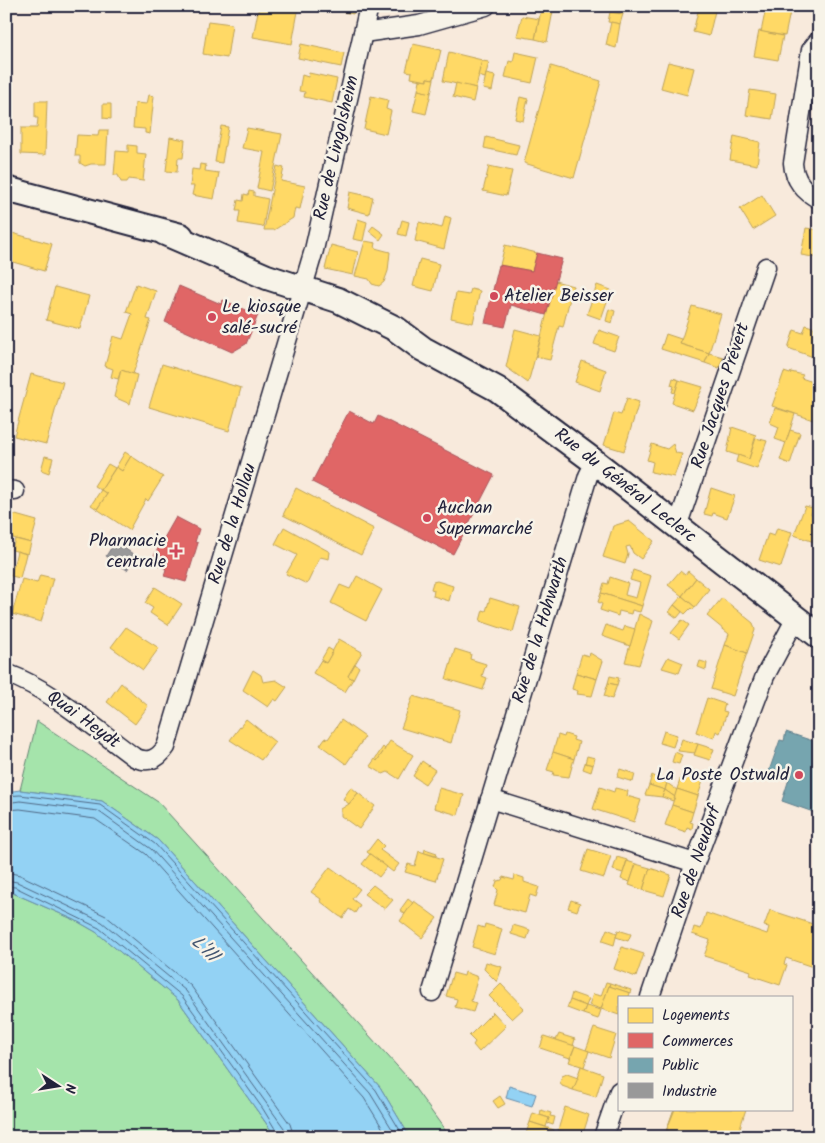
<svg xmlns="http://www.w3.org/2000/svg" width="825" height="1143" font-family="Kalam,sans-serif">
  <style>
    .green { fill: #a5e4ab; stroke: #648373 }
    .water { fill: #93d2f4; stroke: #668caa }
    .homes { fill: #ffd966; stroke: #bda259 }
    .shops { fill: #e06666; stroke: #a75259 }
    .public { fill: #76a5af; stroke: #5d7e8c }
    .industry { fill: #999; stroke: #75757d }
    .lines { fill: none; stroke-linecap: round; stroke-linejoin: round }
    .shore { stroke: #4f6885; stroke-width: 1 }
    .street-casing { stroke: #22223b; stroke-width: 21 }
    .secondary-casing { stroke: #22223b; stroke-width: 28 }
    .street { stroke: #f7f3e8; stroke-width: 18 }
    .secondary { stroke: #f7f3e8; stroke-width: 24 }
    .poi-dot { fill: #d1495b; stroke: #f7f3e8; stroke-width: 2 }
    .labels { text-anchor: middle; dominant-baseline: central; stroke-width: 5; stroke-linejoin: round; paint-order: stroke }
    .street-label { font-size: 18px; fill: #22223b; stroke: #f7f3e8 }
    .poi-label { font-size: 18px; fill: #22223b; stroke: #f7f3e8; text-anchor: start }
    .water-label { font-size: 19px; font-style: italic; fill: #445772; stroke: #f7f3e8 }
  </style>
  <rect width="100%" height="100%" fill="#f8eadc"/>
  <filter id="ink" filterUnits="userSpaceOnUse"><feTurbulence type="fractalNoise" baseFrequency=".02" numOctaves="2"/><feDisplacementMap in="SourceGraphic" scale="10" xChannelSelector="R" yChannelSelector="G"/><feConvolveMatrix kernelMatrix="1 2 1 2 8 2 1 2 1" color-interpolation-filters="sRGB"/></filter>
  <g filter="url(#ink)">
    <g class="green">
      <polygon points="37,721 158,802 406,1076 450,1137 410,1137 380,1087 158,840 102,801 20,790"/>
      <polygon points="6,890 75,920 96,932 178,1000 276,1137 6,1137"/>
    </g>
    <g class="water">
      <polygon points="20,790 102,801 158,840 380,1087 410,1137 276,1137 178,1000 96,932 75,920 6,890 6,792"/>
      <polygon points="509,1086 536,1094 532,1106 506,1098"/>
    </g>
    <g class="homes">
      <polygon points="259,6 299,6 292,44 253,37"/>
      <polygon points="317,6 355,6 353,14"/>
      <polygon points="554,6 547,42 535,39 542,6"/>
      <polygon points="611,6 624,8 623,14 610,12"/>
      <polygon points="699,7 715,11 709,36 693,32"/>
      <polygon points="766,8 790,12 785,36 761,32"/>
      <polygon points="610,12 623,14 620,24 608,22"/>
      <polygon points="522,16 539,19 535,39 517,36"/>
      <polygon points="208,21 232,24 227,58 203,54"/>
      <polygon points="611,22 620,24 616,48 606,45"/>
      <polygon points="759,31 783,36 778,60 754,56"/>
      <polygon points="301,44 344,53 341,67 298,58"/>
      <polygon points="413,44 441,50 434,79 427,78 427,81 411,78 412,72 406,71"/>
      <polygon points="449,52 482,60 476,88 443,81"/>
      <polygon points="515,52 538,57 532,83 505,77 509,61 513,62"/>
      <polygon points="482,61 489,62 485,78 478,76"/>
      <polygon points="668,62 694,68 687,95 661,88"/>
      <polygon points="551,66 601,81 574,178 524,163"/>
      <polygon points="309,73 337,79 332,103 304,97 305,92 299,91 302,75 308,77"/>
      <polygon points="486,74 495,76 492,91 483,89"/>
      <polygon points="427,78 434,79 431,93 418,90 420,80 427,81"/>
      <polygon points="456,83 476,88 473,102 453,97"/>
      <polygon points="418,90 431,93 426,114 413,111"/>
      <polygon points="750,90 776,94 772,119 746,115"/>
      <polygon points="149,95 154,96 150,134 145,133 145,129 133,128 135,103 147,104"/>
      <polygon points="371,96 388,100 386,109 391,111 386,134 364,129"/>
      <polygon points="520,97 528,99 523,121 515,119"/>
      <polygon points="35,101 47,101 45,155 21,154 21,128 37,128 38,118 35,118"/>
      <polygon points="103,104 111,104 111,119 103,118"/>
      <polygon points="221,126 228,127 222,163 215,162"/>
      <polygon points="247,128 282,134 270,191 257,188 264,152 242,148"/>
      <polygon points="99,130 108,130 106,164 91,164 85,166 80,163 80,156 75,156 77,135 98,136"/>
      <polygon points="734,136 760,142 757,165 730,160"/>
      <polygon points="170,137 185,140 183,158 178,158 177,172 166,171"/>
      <polygon points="486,137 519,145 516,155 484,148"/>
      <polygon points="128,145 137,146 137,153 146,154 143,181 129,179 127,182 121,182 118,175 114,175 116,151 128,152"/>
      <polygon points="200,164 206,165 205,171 219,173 214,199 192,195 194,186 190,186 192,169 199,170"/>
      <polygon points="277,166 284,168 281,181 305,186 300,209 295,208 293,218 274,230 264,230"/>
      <polygon points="489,166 512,171 506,196 483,191"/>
      <polygon points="249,191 254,192 254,196 268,199 263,227 238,223 240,211 236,211 238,200 243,201 244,194 248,195"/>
      <polygon points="350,192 373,197 369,214 347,208"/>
      <polygon points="762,195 775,216 753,230 740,209"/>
      <polygon points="445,216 451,218 444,249 415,241 419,222 442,228"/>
      <polygon points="358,219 367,222 363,241 353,239"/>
      <polygon points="402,220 409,222 406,236 398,234"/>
      <polygon points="373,226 384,234 380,240 369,231"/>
      <polygon points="806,228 819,230 819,258 801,255"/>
      <polygon points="12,233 52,244 44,271 6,260"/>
      <polygon points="365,241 376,243 375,248 390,252 388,271 384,282 379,286 372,284 369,279 355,276"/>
      <polygon points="331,245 358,252 353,275 325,269"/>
      <polygon points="505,245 537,253 532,271 500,265"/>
      <polygon points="420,259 439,264 433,291 413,286"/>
      <polygon points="555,281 573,286 563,327 559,326 550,360 536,357"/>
      <polygon points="136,284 156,291 147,319 151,320 133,374 121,370 118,379 111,377 113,369 105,366 113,336 123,339 132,314 126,312"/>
      <polygon points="597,285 611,290 601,319 587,314"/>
      <polygon points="55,287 89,296 80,329 46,320"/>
      <polygon points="471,289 480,291 473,323 451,318 456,293 469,295"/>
      <polygon points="692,306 721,314 709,353 680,344"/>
      <polygon points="609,309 615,311 612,323 606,321"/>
      <polygon points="806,325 819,329 819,359 788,348 794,330 803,333"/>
      <polygon points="515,329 541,336 528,383 506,367"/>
      <polygon points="599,330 619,337 614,351 594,344"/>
      <polygon points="666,334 681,339 680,344 709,353 705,363 661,349"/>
      <polygon points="709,353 723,357 719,368 705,363"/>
      <polygon points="582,361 606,370 600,391 575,382"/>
      <polygon points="162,364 241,388 229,431 149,407"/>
      <polygon points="121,370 137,375 130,404 114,397"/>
      <polygon points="784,372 790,374 791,372 803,375 801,378 819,384 819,422 772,406"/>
      <polygon points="31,374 63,382 46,444 14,436"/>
      <polygon points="673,378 679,380 675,393 672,392 674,386 671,385"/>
      <polygon points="679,380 703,387 693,410 672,403"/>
      <polygon points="627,398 639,402 624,451 604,445 614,413 621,415"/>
      <polygon points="775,408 795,414 786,443 775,439 779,427 770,423"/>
      <polygon points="732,427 756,435 749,459 727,452"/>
      <polygon points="790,430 800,433 790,464 780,460"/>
      <polygon points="756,438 767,441 757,469 736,462 738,455 749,459"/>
      <polygon points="652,444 667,449 673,444 676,453 682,454 674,477 651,472 653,462 647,460"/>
      <polygon points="125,452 131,456 122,471 116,467"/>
      <polygon points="45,456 53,458 49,473 41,470"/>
      <polygon points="131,456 163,477 148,501 146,499 129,530 97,509 107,494 101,490 116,467 122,471"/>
      <polygon points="108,464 115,468 101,490 94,486"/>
      <polygon points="296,488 374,529 361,555 283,515"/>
      <polygon points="711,488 735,496 727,518 713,513 712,516 704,514"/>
      <polygon points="101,490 107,494 97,509 91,505"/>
      <polygon points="805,506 813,508 811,514 819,517 817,543 794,535"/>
      <polygon points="12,514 37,521 31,543 6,536"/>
      <polygon points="629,521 654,541 641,559 633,553 630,546 626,547 628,554 625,564 603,557 613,526"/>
      <polygon points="284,527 330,552 329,559 320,557 307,584 286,574 297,555 275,544"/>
      <polygon points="777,528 792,532 781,567 759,560 768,534 774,536"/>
      <polygon points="15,539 31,543 28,554 12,550"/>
      <polygon points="17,551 26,554 20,578 11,576"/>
      <polygon points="633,570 651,576 642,606 601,593 604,583 608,584 610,577 628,583 625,595 636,598 640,583 630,580"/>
      <polygon points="680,571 685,575 688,571 696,578 682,596 668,585"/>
      <polygon points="40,575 53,578 41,622 12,614 22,579 37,583"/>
      <polygon points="357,576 382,590 366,621 331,603 340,585 350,589"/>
      <polygon points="696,578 709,589 695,607 682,596"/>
      <polygon points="437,581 453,586 449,601 433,596 434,590 431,589 433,582"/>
      <polygon points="155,587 182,604 168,625 150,613 153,608 145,603"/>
      <polygon points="601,593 642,606 640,612 632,610 631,614 619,611 618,616 600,610 602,604 598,602"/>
      <polygon points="682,596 695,607 693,610 691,608 685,614 674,605"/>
      <polygon points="490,598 520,607 513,632 480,621 483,610 486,611"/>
      <polygon points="722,598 753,623 755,630 747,653 725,645 729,634 707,616"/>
      <polygon points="674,605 682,612 677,618 669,612"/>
      <polygon points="639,614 653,621 639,665 625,662"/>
      <polygon points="682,620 689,625 679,639 671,633"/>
      <polygon points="606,625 623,631 625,626 635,629 630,646 602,636"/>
      <polygon points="126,627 159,648 143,670 111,647"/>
      <polygon points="339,639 362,652 348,676 353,679 345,692 313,673 321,660 326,663"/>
      <polygon points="725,645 747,653 733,696 711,689"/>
      <polygon points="328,648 333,651 326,663 321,660"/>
      <polygon points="455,649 471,654 470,659 486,664 482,676 487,678 483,690 446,679"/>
      <polygon points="590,653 603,661 597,679 576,673 582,654 589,656"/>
      <polygon points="668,657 683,663 679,673 662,668"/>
      <polygon points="700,661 707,663 706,670 698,667"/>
      <polygon points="355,664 359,667 353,679 348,676"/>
      <polygon points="253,670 261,675 263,682 276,680 287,687 277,701 274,699 268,707 243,690"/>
      <polygon points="576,673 597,679 592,696 577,694 578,691 572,689"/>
      <polygon points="610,676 619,678 617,685 608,683"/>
      <polygon points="121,683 148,706 135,724 107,702"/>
      <polygon points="608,683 617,685 612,699 604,696"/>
      <polygon points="413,696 460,710 451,743 401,728"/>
      <polygon points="707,698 725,704 723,711 727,712 720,733 716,731 714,738 696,732"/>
      <polygon points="246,719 275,742 261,760 230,740"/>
      <polygon points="341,720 365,737 346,764 320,745 325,738 328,739"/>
      <polygon points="664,731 677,735 673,747 660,743"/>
      <polygon points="565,734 574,737 573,740 579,742 574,759 553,752 558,735 564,737"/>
      <polygon points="682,739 698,744 695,753 678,751"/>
      <polygon points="390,741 413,755 399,779 388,772 383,774 370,766 375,759 377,761"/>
      <polygon points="698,744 714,749 710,760 694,755"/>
      <polygon points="383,747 385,749 377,761 375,759"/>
      <polygon points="553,752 574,759 569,777 553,775 554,772 547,770"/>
      <polygon points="675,752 682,755 679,764 672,762"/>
      <polygon points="587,756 595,758 593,765 585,763"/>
      <polygon points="422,761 435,770 425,784 413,776"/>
      <polygon points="585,763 593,765 591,772 583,769"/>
      <polygon points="684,768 705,775 698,796 677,789"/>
      <polygon points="620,769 635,774 633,782 617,777"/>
      <polygon points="652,775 667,783 665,790 649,785"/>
      <polygon points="667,783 677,790 675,797 665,790"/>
      <polygon points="649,785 665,790 662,797 645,795"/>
      <polygon points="351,787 358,793 349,804 343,799"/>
      <polygon points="600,787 614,792 615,788 628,791 627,796 641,800 634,822 593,809"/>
      <polygon points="439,788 464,795 458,815 434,808"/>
      <polygon points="677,789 698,796 693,812 672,805"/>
      <polygon points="665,790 675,797 673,801 662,797"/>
      <polygon points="358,793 375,806 359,829 341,816 341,809 349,804"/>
      <polygon points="672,805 693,812 690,822 693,823 692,829 687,827 686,832 665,825"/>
      <polygon points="377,839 384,846 380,850 399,864 393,872 367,852"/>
      <polygon points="425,849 437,853 436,856 424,853"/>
      <polygon points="588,849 611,856 604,878 581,871"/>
      <polygon points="419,851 443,859 436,881 405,872 408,864 415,866"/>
      <polygon points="370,854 387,867 379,877 362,864"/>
      <polygon points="617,857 627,860 623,873 613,870"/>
      <polygon points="627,861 636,864 630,882 621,879"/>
      <polygon points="636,864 650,868 643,890 629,885"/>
      <polygon points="330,867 360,889 352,899 360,905 355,913 349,909 343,918 339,916 320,901 321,899 311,892"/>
      <polygon points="650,868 671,875 664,896 643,890"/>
      <polygon points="515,875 524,878 524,882 539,887 536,897 530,895 525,913 494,905 498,890 495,887 497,881 502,880 503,877 514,880"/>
      <polygon points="373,885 393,900 385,909 364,894"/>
      <polygon points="408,899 413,903 405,914 400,910"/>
      <polygon points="571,900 580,903 577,911 568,908"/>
      <polygon points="414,901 437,918 422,938 400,921"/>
      <polygon points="770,910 819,926 819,969 786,958 784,964 787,965 780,985 750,975 751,971 704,956 710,940 692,934 694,927 701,929 706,913 767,934 769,927 764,926"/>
      <polygon points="485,924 502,929 495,954 472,947 478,926 484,928"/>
      <polygon points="513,925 530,930 527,939 511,934"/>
      <polygon points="607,929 617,933 614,945 602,941"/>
      <polygon points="618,930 631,934 628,941 616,937"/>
      <polygon points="622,947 644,954 636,977 614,969"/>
      <polygon points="486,962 502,967 497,982 484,969"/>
      <polygon points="465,972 478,977 471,1001 476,1003 473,1012 455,1007 457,999 446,996 453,973 464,976"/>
      <polygon points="606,982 610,983 601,1009 589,1005 593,994 601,996"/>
      <polygon points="610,983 631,990 630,993 609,986"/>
      <polygon points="501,984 524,1008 512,1019 489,996"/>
      <polygon points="609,986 630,993 629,997 619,997 619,1015 601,1009"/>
      <polygon points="572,993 589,999 586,1006 570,1000"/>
      <polygon points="570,1000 586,1006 583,1014 567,1008"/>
      <polygon points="586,1006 601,1010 598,1019 583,1014"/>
      <polygon points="493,1012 506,1026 479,1052 473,1045 475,1042 469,1036"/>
      <polygon points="594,1028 616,1035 609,1058 586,1050"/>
      <polygon points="559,1034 575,1039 573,1046 556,1040"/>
      <polygon points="544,1036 575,1046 570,1058 540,1048"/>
      <polygon points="575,1046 589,1051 584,1067 569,1062"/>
      <polygon points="581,1066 603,1074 596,1097 573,1090"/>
      <polygon points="567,1074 578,1078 573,1090 562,1086 560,1082 562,1076"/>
      <polygon points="500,1096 505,1104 498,1108 493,1101"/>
      <polygon points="565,1107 589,1115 582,1137 558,1130"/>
      <polygon points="674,1109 667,1129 672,1137 664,1137"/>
      <polygon points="675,1109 746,1109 737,1137 672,1137 667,1129"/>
      <polygon points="541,1110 551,1113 550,1116 555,1117 553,1125 547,1123 549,1118 540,1115"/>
      <polygon points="533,1113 549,1118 546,1127 530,1122"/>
      <polygon points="530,1122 554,1130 552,1136 525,1136"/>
    </g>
    <g class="shops">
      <polygon points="537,253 562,259 546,315 511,305 505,327 485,323 499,265 532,271"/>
      <polygon points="179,286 221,304 223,300 258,315 246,344 232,352 165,322"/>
      <polygon points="349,411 374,424 378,416 494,475 453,554 312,482"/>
      <polygon points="176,517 199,529 195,542 198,543 186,582 164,576 166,569 151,561"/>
    </g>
    <polygon class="public" points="786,732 819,743 819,814 782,801 789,779 769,771 780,740 784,741"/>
    <polygon class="industry" points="115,542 136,556 127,570 106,556"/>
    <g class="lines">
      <g class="shore">
        <polyline points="6,796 20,795 100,805 155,844 376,1090 404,1137"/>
        <polyline points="6,803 20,801 98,811 151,849 370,1093 397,1137"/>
        <polyline points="6,810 20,809 95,819 146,854 364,1098 388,1137"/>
        <polyline points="6,872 20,875 106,916 191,986 290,1124 294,1137"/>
        <polyline points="6,880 17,882 102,922 186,991 284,1128 286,1137"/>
        <polyline points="6,886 15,887 99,928 182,996 263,1109 280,1137"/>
      </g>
      <g class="street-casing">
        <g id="street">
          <polyline points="363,33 419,25 486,6"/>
          <path d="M819,40L811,50L793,163C794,179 804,192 819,199"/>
          <polyline points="6,490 15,491"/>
          <polyline points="677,527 766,267"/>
          <path d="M6,673C54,691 93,727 134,757C148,764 158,759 166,747L314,250L369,6"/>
          <polyline points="490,799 695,863"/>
          <polyline points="432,992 588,476 595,462"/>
          <polyline points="650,997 695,863 765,676 796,618"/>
          <polyline points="603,1137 619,1091"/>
        </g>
      </g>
      <g class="secondary-casing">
        <g id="secondary">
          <polyline points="6,189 181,236"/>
          <polyline points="165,233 267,277 338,300 396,329 423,349 497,389 595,462 819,636"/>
        </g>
      </g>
      <use href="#street" class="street"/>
      <use href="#secondary" class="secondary"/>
    </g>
  </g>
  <g class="poi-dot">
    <circle cx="494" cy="296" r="5"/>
    <circle cx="212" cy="317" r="5"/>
    <circle cx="427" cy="518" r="5"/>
    <path d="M173.5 543.5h5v5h5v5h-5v5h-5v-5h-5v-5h5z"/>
    <circle cx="799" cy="775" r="5"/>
  </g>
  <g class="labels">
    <g class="street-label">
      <text transform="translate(337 148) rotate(-77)">Rue de Lingolsheim</text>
      <text transform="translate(721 396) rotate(-72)">Rue Jacques Prévert</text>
      <text transform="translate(625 486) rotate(38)">Rue du Général Leclerc</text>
      <text transform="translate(233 524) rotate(-73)">Rue de la Hollau</text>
      <text transform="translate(541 630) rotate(-73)">Rue de la Hohwarth</text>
      <text transform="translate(83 720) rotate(36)">Quai Heydt</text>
      <text transform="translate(697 862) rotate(-71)">Rue de Neudorf</text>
    </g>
    <g class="poi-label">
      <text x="504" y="296">Atelier Beisser</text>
      <text x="222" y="307">Le kiosque<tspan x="222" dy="21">salé-sucré</tspan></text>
      <text x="437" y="508">Auchan<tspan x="437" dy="21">Supermarché</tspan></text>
      <text x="166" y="541" text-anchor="end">Pharmacie<tspan x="166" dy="21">centrale</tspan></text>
      <text x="789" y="775" text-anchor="end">La Poste Ostwald</text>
    </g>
    <g class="water-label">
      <text transform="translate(204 949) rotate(44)">L'Ill</text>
    </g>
  </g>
  <rect width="825" height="1143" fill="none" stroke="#f7f3e8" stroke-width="25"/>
  <rect x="12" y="12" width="800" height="1118" fill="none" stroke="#22223b" stroke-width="2" filter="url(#ink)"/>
  <rect x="618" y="996" width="175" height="115" fill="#f7f3e8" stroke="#a29fa3"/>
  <rect x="628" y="1008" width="25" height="15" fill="#ffd966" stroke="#a29fa3"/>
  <text x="662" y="1020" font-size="15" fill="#22223b">Logements</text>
  <rect x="628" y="1033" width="25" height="15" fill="#e06666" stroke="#a29fa3"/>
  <text x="662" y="1046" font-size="15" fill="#22223b">Commerces</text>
  <rect x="628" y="1058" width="25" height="15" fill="#76a5af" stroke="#a29fa3"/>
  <text x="662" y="1070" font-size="15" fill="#22223b">Public</text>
  <rect x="628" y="1083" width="25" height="15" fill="#999999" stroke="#a29fa3"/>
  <text x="662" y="1096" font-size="15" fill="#22223b">Industrie</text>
  <g transform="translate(58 1086) rotate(102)" stroke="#f7f3e8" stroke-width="4" paint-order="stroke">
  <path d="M0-4L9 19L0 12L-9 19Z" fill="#22223b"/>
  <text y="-8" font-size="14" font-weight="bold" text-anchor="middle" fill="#22223b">N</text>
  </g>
</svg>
